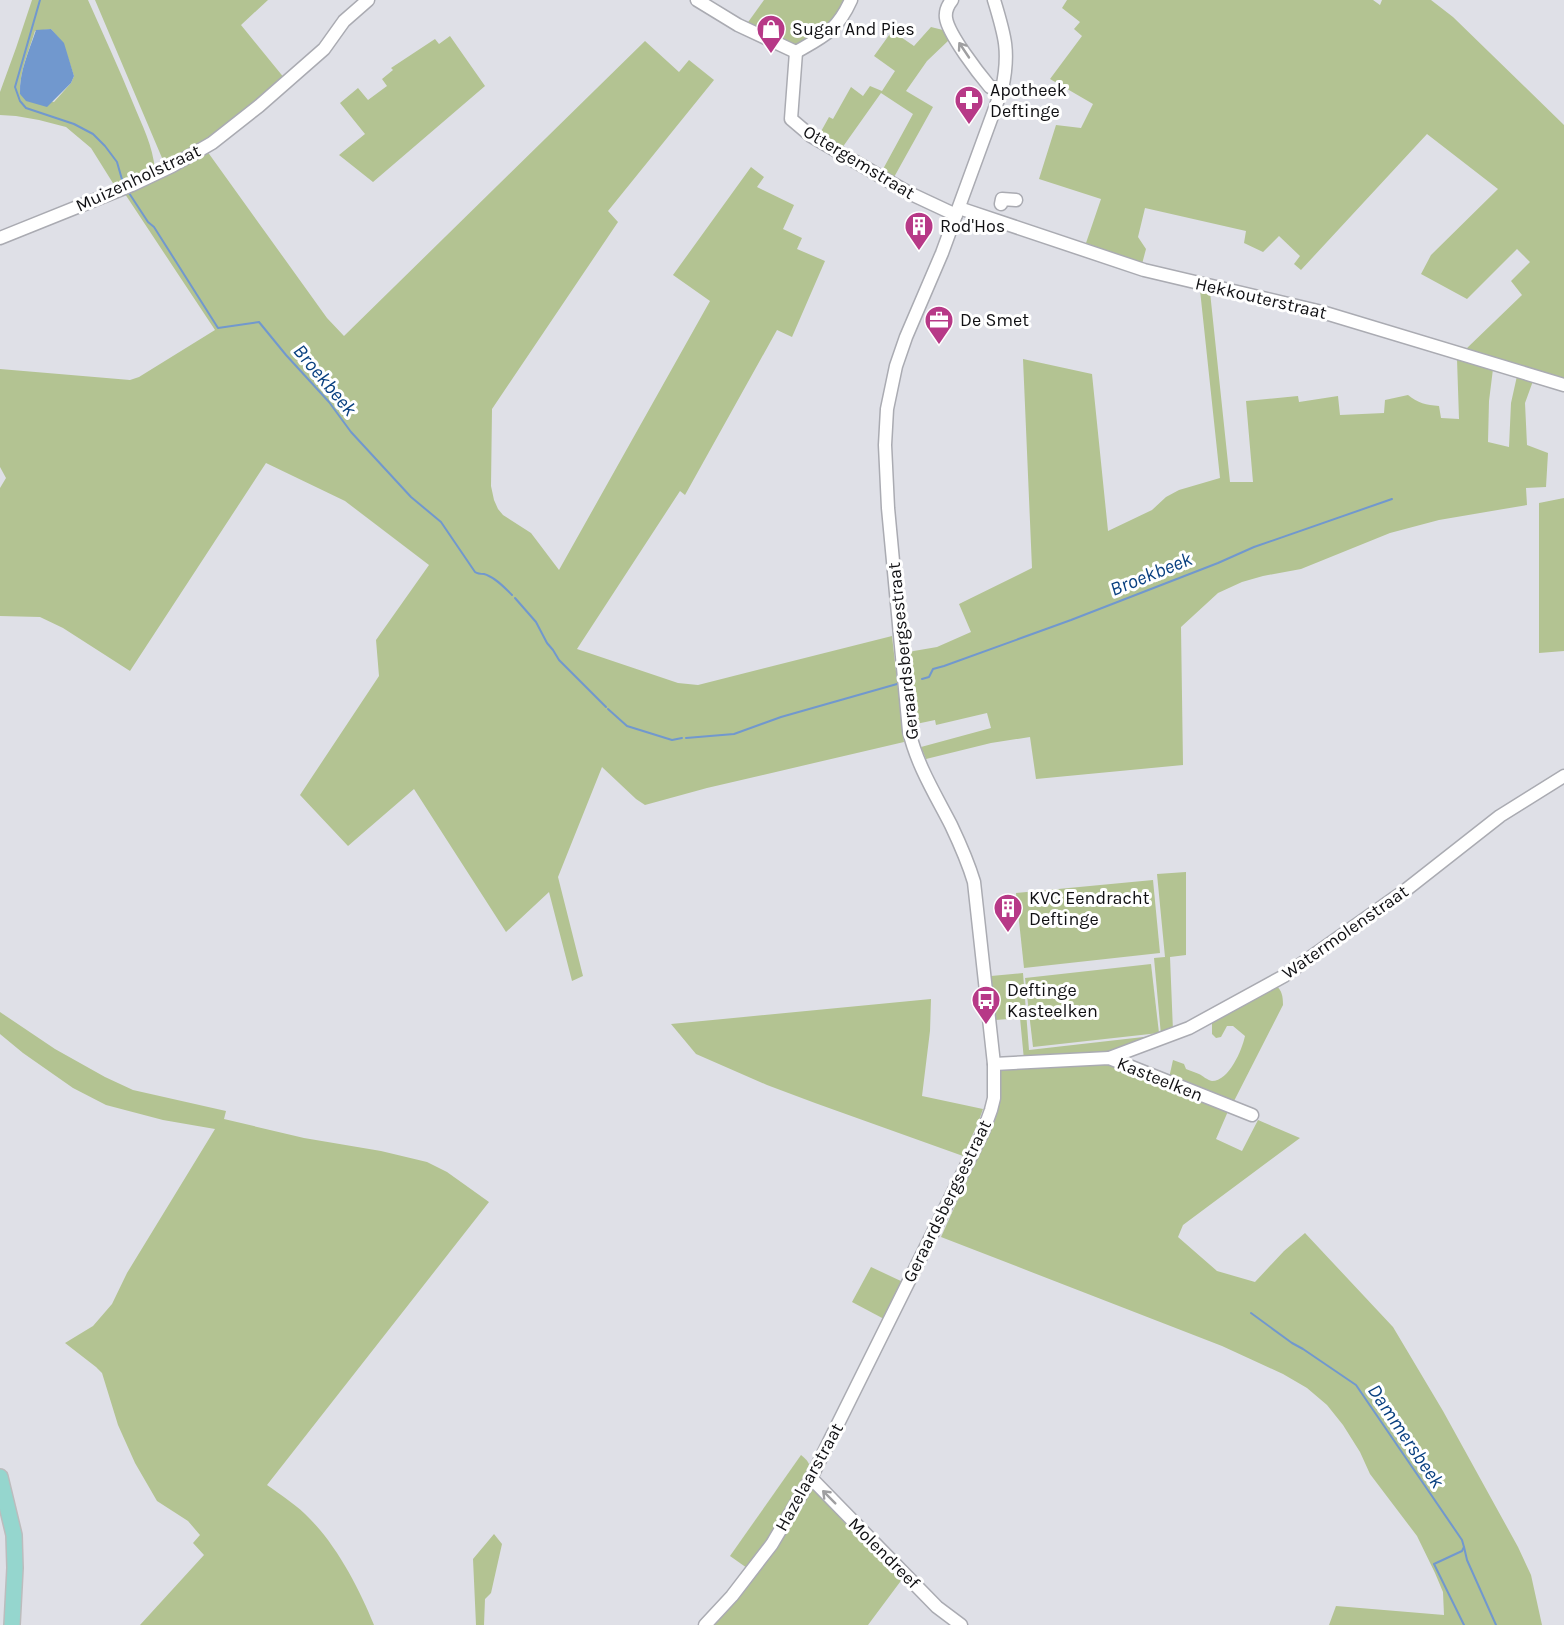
<svg xmlns="http://www.w3.org/2000/svg" width="1564" height="1625" font-family="Karla,sans-serif">
  <style>
    .green { fill: #b3c392; fill-rule: evenodd }
    .water { fill: #7198ce }
    .lines { fill: none; stroke-linecap: round; stroke-linejoin: round }
    .stream { stroke: #7198ce; stroke-width: 2 }
    .minor-casing { stroke: #aaabb2; stroke-width: 15 }
    .major-casing { stroke: #bcbcbd; stroke-width: 18 }
    .minor { stroke: #fff; stroke-width: 12 }
    .major { stroke: #95d6ce; stroke-width: 15 }
    .oneway { stroke: #9f9fa1 }
    .labels { text-anchor: middle; dominant-baseline: central; stroke-width: 6; stroke-linejoin: round; paint-order: stroke }
    .poi-label { font-size: 18px; fill: #101013; stroke: #fff; text-anchor: start }
    .street-label { font-size: 18px; fill: #101013; stroke: #fff }
    .water-label { font-size: 20px; font-style: italic; fill: #094080; stroke: #fff }
  </style>
  <rect width="100%" height="100%" fill="#dfe0e7"/>
  <g class="green">
    <path d="M32,0H88C103,34 119,68 133,103C142,125 153,146 155,170L116,188L91,148L66,127L39,120L16,116L0,115V92L16,48ZM51,29L63,43L74,76L71,83L54,102L20,94C19,72 29,51 35,31Z"/>
    <polygon points="95,0 268,0 241,25 285,79 230,125 165,165"/>
    <polygon points="764,0 847,0 837,20 803,44 795,45 746,25"/>
    <polygon points="1067,0 1373,0 1380,5 1382,0 1431,0 1453,17 1564,125 1564,380 1466,349 1522,295 1511,281 1530,262 1517,249 1467,299 1421,274 1431,255 1498,189 1427,134 1301,270 1294,264 1300,256 1279,236 1263,252 1244,243 1246,231 1145,208 1138,237 1146,249 1142,264 1086,243 1101,199 1039,179 1056,125 1081,128 1093,104 1050,79 1082,36 1074,29 1080,22 1062,8"/>
    <polygon points="931,27 943,30 949,40 927,61 906,91 933,107 893,179 882,171 913,114 881,93 842,148 819,135 829,117 833,119 851,87 863,96 870,86 882,91 895,71 874,56 892,31 914,46"/>
    <polygon points="450,36 485,86 373,182 339,155 365,134 340,103 358,88 368,100 387,86 382,79 393,70 391,68 435,39 439,44"/>
    <polygon points="645,41 679,72 689,60 714,80 608,211 618,222 492,409 491,486 494,500 498,509 503,515 531,533 559,570 710,301 673,275 751,167 764,177 757,187 794,205 783,229 802,238 797,249 825,261 792,337 777,330 685,495 680,491 577,649 678,683 698,685 892,636 904,742 707,788 645,805 636,799 602,767 558,877 583,976 572,981 549,892 506,932 414,789 348,846 300,795 379,676 376,640 429,565 345,501 266,463 130,671 63,628 40,617 0,616 0,488 6,478 0,467 0,369 130,380 139,377 215,330 125,194 207,151 327,318 344,336"/>
    <path d="M1200,290L1210,292L1230,482H1253L1246,401L1298,396L1299,402L1338,396L1340,415L1384,413L1385,400L1408,395C1418,403 1426,405 1439,406L1441,418L1459,419L1457,359L1493,369L1489,401L1488,442L1509,447L1511,403L1517,376L1533,381L1525,403L1527,445L1548,453L1546,487L1526,488L1527,505L1439,520L1390,533L1301,569L1263,576L1242,582L1218,593L1181,627L1183,765L1036,779L1030,737L991,743L926,759L921,747L991,728L987,713L936,725L935,720L916,724L908,652L937,647L971,632L959,604L1032,568L1023,359L1092,374L1108,531L1152,510L1166,497L1179,490L1220,478Z"/>
    <polygon points="1564,498 1564,651 1539,653 1539,503"/>
    <polygon points="1186,872 1186,955 1170,957 1173,1031 1107,1054 1024,1060 1020,1018 996,1020 991,976 1023,973 1029,1050 1161,1035 1154,958 1165,957 1157,874"/>
    <polygon points="1153,880 1160,953 1024,968 1016,893"/>
    <polygon points="1151,964 1159,1033 1033,1047 1025,978"/>
    <path d="M1276,985C1282,991 1283,996 1283,1005L1233,1103L1169,1078L1173,1060L1184,1064L1186,1069C1190,1071 1195,1072 1199,1074C1203,1076 1207,1080 1212,1081C1229,1081 1242,1050 1245,1036L1233,1026H1227L1221,1037L1216,1038L1212,1034V1021Z"/>
    <polygon points="931,999 930,1031 922,1096 983,1109 978,1123 963,1156 815,1103 767,1085 696,1054 671,1024"/>
    <path d="M0,1012L55,1049L105,1077L133,1090L226,1111L224,1119L304,1138L381,1151L427,1162L447,1172L489,1202L267,1485C281,1495 298,1506 310,1519C337,1546 360,1590 374,1625H140L204,1555L193,1543L200,1535L188,1521L157,1501L135,1463L118,1425L102,1373L96,1367L65,1343L93,1326L112,1304L127,1273L215,1129L163,1120L106,1105L73,1088L23,1053L0,1034Z"/>
    <polygon points="1109,1062 1229,1109 1216,1139 1242,1151 1258,1120 1300,1138 1183,1225 1178,1237 1217,1271 1255,1282 1284,1251 1305,1233 1393,1327 1443,1411 1518,1547 1531,1575 1542,1625 1329,1625 1336,1606 1444,1615 1443,1592 1435,1573 1417,1536 1370,1474 1360,1452 1343,1425 1327,1405 1307,1388 1283,1374 1222,1346 941,1237 995,1117 1001,1088 1000,1071 1006,1068"/>
    <polygon points="871,1267 903,1282 884,1319 852,1302"/>
    <path d="M801,1455C807,1460 810,1463 810,1470L779,1524L747,1568L730,1556Z"/>
    <polygon points="814,1487 903,1578 868,1625 713,1625 768,1558"/>
    <polygon points="494,1534 502,1544 491,1593 485,1599 484,1625 476,1625 473,1559"/>
  </g>
  <path class="water" d="M51,29L64,43L74,76L71,83L47,107L26,101L20,94C19,72 29,51 36,30Z"/>
  <g class="lines">
    <g class="stream">
      <polyline points="40,0 15,87 20,101 26,108 74,124 93,134 105,146 117,162 123,183"/>
      <path d="M129,193L148,222L154,227L218,328L259,322L286,355L329,402L351,432L411,497L441,522L475,572C478,574 481,574 484,574C495,577 505,588 512,595"/>
      <polyline points="515,598 536,622 547,643 553,650 559,660 606,707"/>
      <polyline points="922,679 929,677 933,669 944,666 1071,620 1218,563 1254,547 1392,499"/>
      <polyline points="608,709 627,726 672,740 682,738"/>
      <polyline points="686,738 734,734 781,717 897,684"/>
      <polyline points="1251,1313 1292,1343 1303,1349 1356,1385 1462,1540 1464,1547 1462,1551 1434,1564 1464,1625"/>
      <polyline points="1464,1547 1467,1560 1496,1625"/>
    </g>
    <g class="minor-casing">
      <g id="minor">
        <polyline points="697,0 738,25 796,52"/>
        <path d="M952,0C948,5 945,11 946,18C948,34 979,74 990,87L1002,89"/>
        <polyline points="796,52 791,119 811,136 909,193 956,215"/>
        <path d="M796,52C824,36 837,31 851,0"/>
        <polyline points="1001,204 1002,199 1016,200"/>
        <polyline points="959,208 1144,270 1322,312 1564,385"/>
        <polyline points="0,238 132,185 172,166 212,143 259,106 324,49 344,21 368,0"/>
        <polyline points="1109,1058 1189,1028 1284,976 1407,889 1500,816 1564,776"/>
        <polyline points="994,1064 1109,1058 1252,1115"/>
        <polyline points="811,1478 937,1607 961,1625"/>
        <path d="M705,1625L732,1596L772,1544L811,1478L983,1132L991,1110L994,1098V1064L974,882C968,862 960,844 951,825C935,794 917,765 909,731L888,508L885,445L887,409L896,366L906,337L942,253L1002,89C1010,52 1005,36 994,0"/>
      </g>
    </g>
    <g class="major-casing">
      <polyline id="major" points="0,1477 14,1535 15,1568 12,1625"/>
    </g>
    <use href="#minor" class="minor"/>
    <use href="#major" class="major"/>
  </g>
  <defs><path id="oneway-shaft" d="M-6 0H5M1.5-3L5.5 0L1.5 3" fill="none" stroke-width="1.6" stroke-linecap="round" stroke-linejoin="round" transform="scale(1.5)"/></defs>
  <g class="oneway">
    <use href="#oneway-shaft" transform="translate(964 50) rotate(-124)"/>
    <use href="#oneway-shaft" transform="translate(829 1497) rotate(-135)"/>
  </g>
  <defs>
    <g id="shop-pin" transform="scale(1.5)"><path d="M0 17L-7.5 6A9.5 9.5 0 1 1 7.5 6Z" fill="#b73987" stroke="#fff"/><path d="M-5-2.5h2.3a2.7 3.5 0 0 1 5.4 0H5L5.5 6h-11ZM-1.5-2.5h3a1.5 2.3 0 0 0-3 0Z" fill="#fff"/></g>
    <g id="pharmacy-pin" transform="scale(1.5)"><path d="M0 17L-7.5 6A9.5 9.5 0 1 1 7.5 6Z" fill="#b73987" stroke="#fff"/><path d="M-2-6h4v4h4v4h-4v4h-4v-4h-4v-4h4Z" fill="#fff"/></g>
    <g id="building-pin" transform="scale(1.5)"><path d="M0 17L-7.5 6A9.5 9.5 0 1 1 7.5 6Z" fill="#b73987" stroke="#fff"/><path d="M-4-6H4V6H1V3H-1V6H-4ZM-2.5-4.3h1.7v1.8h-1.7ZM.8-4.3h1.7v1.8H.8ZM-2.5-1h1.7V.8h-1.7ZM.8-1h1.7V.8H.8Z" fill="#fff"/></g>
    <g id="office-pin" transform="scale(1.5)"><path d="M0 17L-7.5 6A9.5 9.5 0 1 1 7.5 6Z" fill="#b73987" stroke="#fff"/><path d="M-6-3h4V-5.5h4V-3h4V5H-6ZM-1-4.5V-3h2v-1.5ZM-6 0V1H6V0Z" fill="#fff"/></g>
    <g id="bus-pin" transform="scale(1.5)"><path d="M0 17L-7.5 6A9.5 9.5 0 1 1 7.5 6Z" fill="#b73987" stroke="#fff"/><path d="M-5-6H5V4H4V6H2V4H-2V6H-4V4H-5ZM-3.5-4V0h7V-4ZM-3.5 1.2v1.5H-2V1.2ZM2 1.2v1.5H3.5V1.2Z" fill="#fff"/></g>
  </defs>
  <g fill-rule="evenodd">
    <use href="#shop-pin" x="771" y="29"/>
    <use href="#pharmacy-pin" x="969" y="100"/>
    <use href="#building-pin" x="919" y="226"/>
    <use href="#office-pin" x="939" y="320"/>
    <use href="#building-pin" x="1008" y="908"/>
    <use href="#bus-pin" x="986" y="1000"/>
  </g>
  <g class="labels">
    <g class="poi-label">
      <text x="792" y="29">Sugar And Pies</text>
      <text x="990" y="90">Apotheek<tspan x="990" dy="21">Deftinge</tspan></text>
      <text x="940" y="226">Rod'Hos</text>
      <text x="960" y="320">De Smet</text>
      <text x="1029" y="898">KVC Eendracht<tspan x="1029" dy="21">Deftinge</tspan></text>
      <text x="1007" y="990">Deftinge<tspan x="1007" dy="21">Kasteelken</tspan></text>
    </g>
    <g class="street-label">
      <text transform="translate(859 162) rotate(31)">Ottergemstraat</text>
      <text transform="translate(138 178) rotate(-25)">Muizenholstraat</text>
      <text transform="translate(1261 298) rotate(13)">Hekkouterstraat</text>
      <text transform="translate(903 651) rotate(-96)">Geraardsbergsestraat</text>
      <text transform="translate(1345 932) rotate(-35)">Watermolenstraat</text>
      <text transform="translate(1160 1079) rotate(22)">Kasteelken</text>
      <text transform="translate(947 1201) rotate(-64)">Geraardsbergsestraat</text>
      <text transform="translate(809 1477) rotate(-61)">Hazelaarstraat</text>
      <text transform="translate(884 1553) rotate(45)">Molendreef</text>
    </g>
    <g class="water-label">
      <text transform="translate(325 380) rotate(50)">Broekbeek</text>
      <text transform="translate(1151 574) rotate(-22)">Broekbeek</text>
      <text transform="translate(1406 1436) rotate(56)">Dammersbeek</text>
    </g>
  </g>
</svg>
